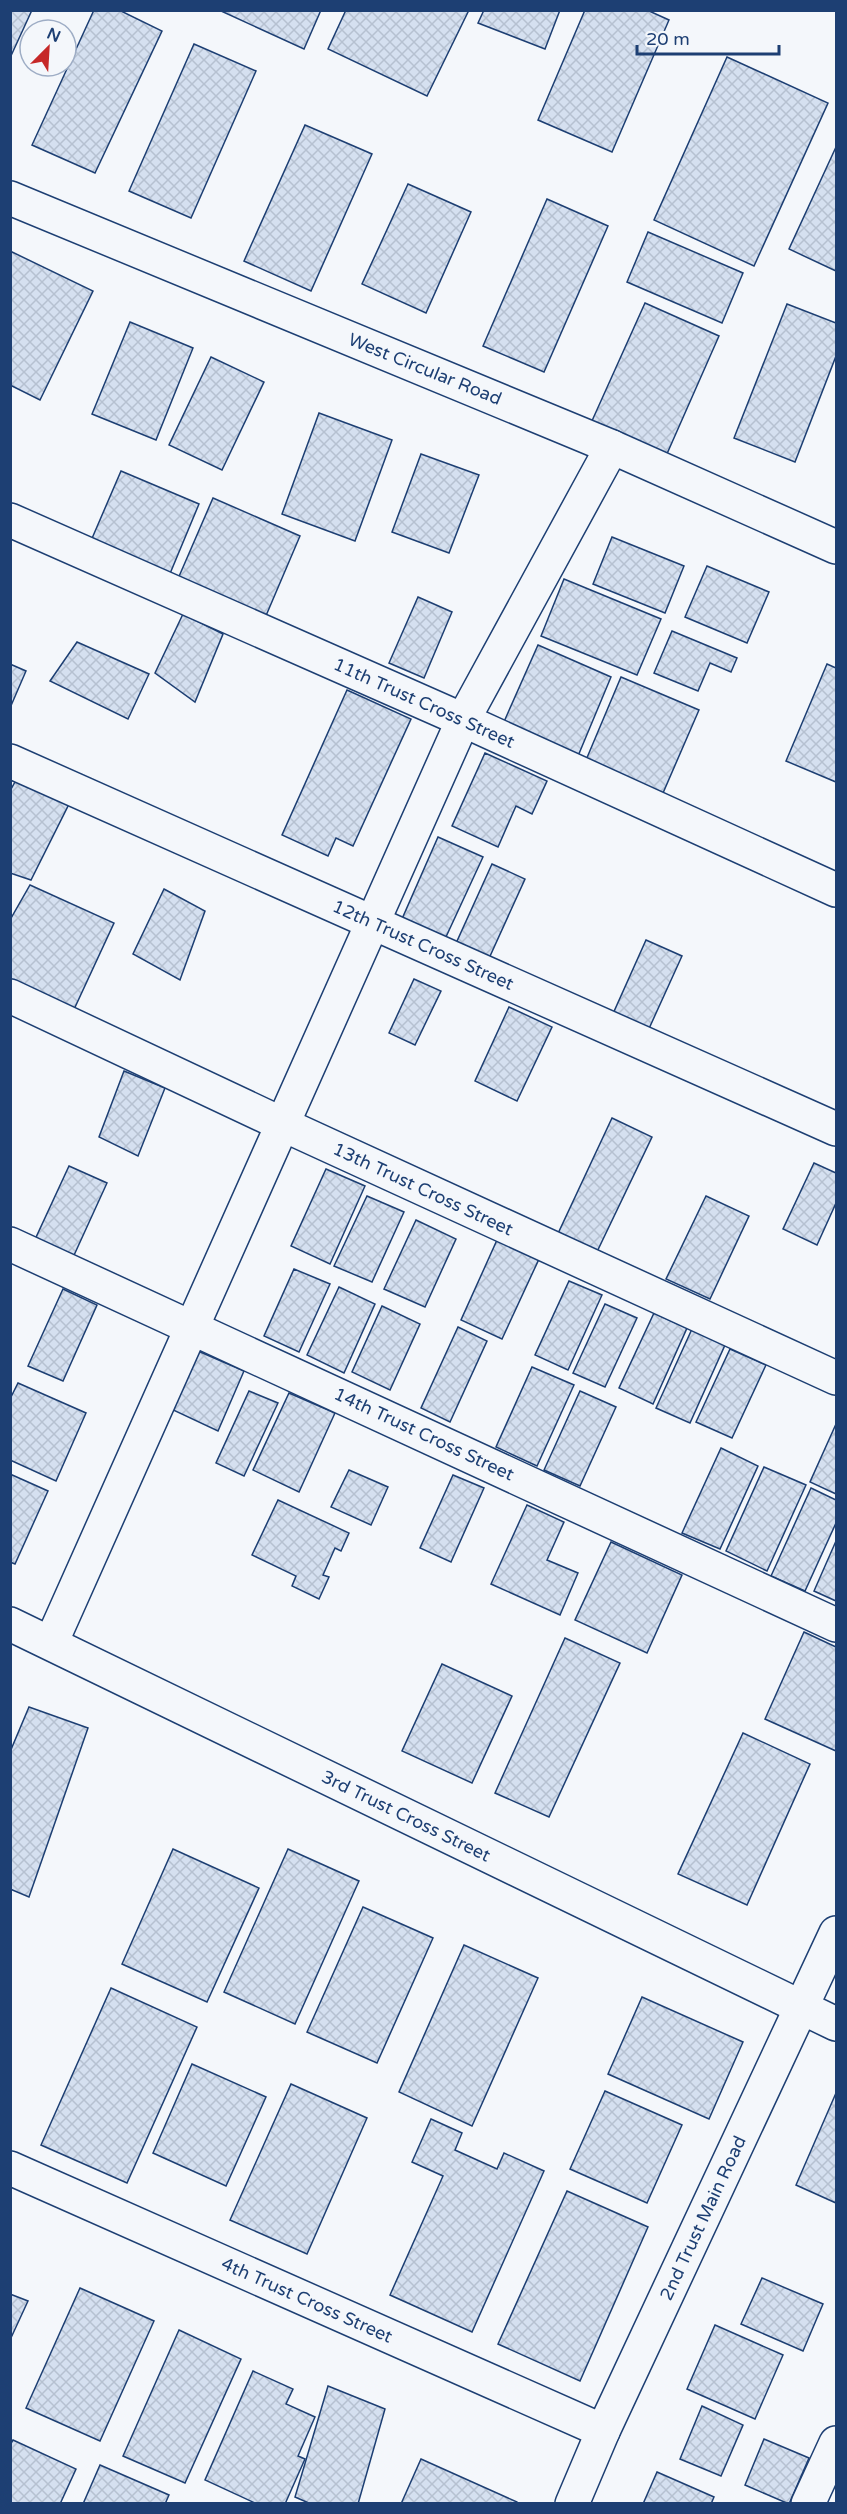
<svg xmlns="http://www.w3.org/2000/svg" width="847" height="2514" font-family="'Varela Round',sans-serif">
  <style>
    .building { fill: url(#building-cross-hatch); stroke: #1d3f73; stroke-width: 1.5 }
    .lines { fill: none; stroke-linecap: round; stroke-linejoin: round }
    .minor-casing { stroke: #1d3f73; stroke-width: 36 }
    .minor { stroke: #f4f7fb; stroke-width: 33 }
    .labels { text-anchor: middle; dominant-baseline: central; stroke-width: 4.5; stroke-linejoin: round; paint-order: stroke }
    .street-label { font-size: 18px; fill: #1d3f73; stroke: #f4f7fb }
  </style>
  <defs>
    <pattern id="building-cross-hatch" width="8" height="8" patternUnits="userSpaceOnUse" patternTransform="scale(1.5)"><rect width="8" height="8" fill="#d5e0f0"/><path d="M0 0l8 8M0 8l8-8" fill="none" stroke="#b6c1d1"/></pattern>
  </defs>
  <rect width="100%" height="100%" fill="#f4f7fb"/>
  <g class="building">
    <polygon points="10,10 32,10 10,58"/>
    <polygon points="94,10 119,10 162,31 95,173 32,145"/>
    <polygon points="219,10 321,10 304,49"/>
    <polygon points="346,10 469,10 427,96 328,49"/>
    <polygon points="484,10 560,10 545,49 478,23"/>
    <polygon points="585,10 647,10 669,20 612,152 538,120"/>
    <polygon points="194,44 256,71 191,218 129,191"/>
    <polygon points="727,57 828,103 754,266 654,220"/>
    <polygon points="305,125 372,154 311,291 244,261"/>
    <polygon points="836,147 836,271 789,249"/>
    <polygon points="408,184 471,212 426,313 362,284"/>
    <polygon points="547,199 608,226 544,372 483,346"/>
    <polygon points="648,232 743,273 722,323 627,282"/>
    <polygon points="10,251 93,291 40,400 10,385"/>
    <polygon points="645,303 719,336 666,456 591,423"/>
    <polygon points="787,304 836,323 836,356 795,462 734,438"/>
    <polygon points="130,322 193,348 156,440 92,414"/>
    <polygon points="211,357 264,382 222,470 169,445"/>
    <polygon points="319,413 392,440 355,541 282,514"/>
    <polygon points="421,454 479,475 449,553 392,532"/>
    <polygon points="121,471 199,504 169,576 90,543"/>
    <polygon points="213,498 300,536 265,618 177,581"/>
    <polygon points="612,537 684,566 665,613 593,584"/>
    <polygon points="707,566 769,592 747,643 685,617"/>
    <polygon points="564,579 661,619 637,675 541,636"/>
    <polygon points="418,597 452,612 424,678 389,663"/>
    <polygon points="183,614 223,634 195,702 155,673"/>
    <polygon points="672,631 737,658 731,672 710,663 698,691 654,673"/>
    <polygon points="77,642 149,674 128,719 50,681"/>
    <polygon points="538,645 611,677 578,756 503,724"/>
    <polygon points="10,664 26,671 10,708"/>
    <polygon points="827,664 836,668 836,782 786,761"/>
    <polygon points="621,677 699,710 663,793 586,760"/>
    <polygon points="347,690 411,719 353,846 336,838 328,856 282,835"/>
    <polygon points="485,753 547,781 532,814 516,806 498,847 452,826"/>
    <polygon points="20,773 73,796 31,880 10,873 10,791"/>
    <polygon points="438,837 483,857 445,939 402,919"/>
    <polygon points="492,864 525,879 486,965 453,950"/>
    <polygon points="30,885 114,923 70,1018 10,985 10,920"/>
    <polygon points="164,889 205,911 180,980 133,954"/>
    <polygon points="646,940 682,956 647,1033 612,1016"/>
    <polygon points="414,979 441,991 415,1045 389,1033"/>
    <polygon points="509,1007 552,1027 517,1101 475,1081"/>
    <polygon points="124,1071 165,1088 138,1156 99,1137"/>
    <polygon points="612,1118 652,1137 594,1258 555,1240"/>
    <polygon points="814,1163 836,1173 836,1203 817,1245 783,1229"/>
    <polygon points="69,1166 107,1183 70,1264 32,1246"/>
    <polygon points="326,1169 365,1186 330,1264 291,1246"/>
    <polygon points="367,1196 404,1212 372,1282 334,1266"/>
    <polygon points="706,1196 749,1216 710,1299 666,1279"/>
    <polygon points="416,1220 456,1239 425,1307 384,1289"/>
    <polygon points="497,1240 539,1259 502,1339 461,1320"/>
    <polygon points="294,1269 330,1284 299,1352 264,1336"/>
    <polygon points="569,1281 602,1295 568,1370 535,1355"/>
    <polygon points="339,1287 375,1304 344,1373 307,1355"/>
    <polygon points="63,1289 97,1305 63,1381 28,1366"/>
    <polygon points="605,1304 637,1318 605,1387 573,1373"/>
    <polygon points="382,1306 420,1324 390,1390 352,1372"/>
    <polygon points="654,1313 687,1328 653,1404 619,1388"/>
    <polygon points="458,1327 487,1341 450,1422 421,1408"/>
    <polygon points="692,1329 725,1345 690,1423 656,1408"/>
    <polygon points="730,1349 766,1365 732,1438 696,1422"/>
    <polygon points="198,1351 244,1371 218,1431 171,1409"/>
    <polygon points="532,1367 574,1385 537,1466 496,1447"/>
    <polygon points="18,1383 86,1413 56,1481 10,1460 10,1399"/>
    <polygon points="249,1391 278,1403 244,1476 216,1463"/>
    <polygon points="580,1391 616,1407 580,1486 544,1470"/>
    <polygon points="289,1393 335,1413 299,1492 253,1470"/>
    <polygon points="836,1424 836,1494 810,1482"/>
    <polygon points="721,1448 758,1466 720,1549 682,1533"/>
    <polygon points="764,1467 806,1485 767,1571 726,1551"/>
    <polygon points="349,1470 388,1487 371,1525 331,1507"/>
    <polygon points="10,1474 48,1491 15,1564 10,1562"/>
    <polygon points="453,1475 484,1488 451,1562 420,1548"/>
    <polygon points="811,1488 836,1500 836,1523 805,1591 771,1576"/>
    <polygon points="278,1500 349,1533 341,1551 335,1548 323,1575 329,1577 319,1599 292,1586 296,1576 252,1555"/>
    <polygon points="527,1505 564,1522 547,1560 578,1573 560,1615 491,1584"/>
    <polygon points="836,1541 836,1601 814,1591"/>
    <polygon points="611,1542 682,1575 647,1653 575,1620"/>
    <polygon points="804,1632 836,1647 836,1751 765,1719"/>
    <polygon points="565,1638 620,1663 549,1817 495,1793"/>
    <polygon points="442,1664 512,1696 472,1783 402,1751"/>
    <polygon points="29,1707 88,1728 29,1897 10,1889 10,1752"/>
    <polygon points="743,1733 810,1764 747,1905 678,1874"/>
    <polygon points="173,1849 259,1888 207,2002 122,1964"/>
    <polygon points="288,1849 359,1881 295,2024 224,1992"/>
    <polygon points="363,1907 433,1938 377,2063 307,2032"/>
    <polygon points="464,1945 538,1978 472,2126 399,2092"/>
    <polygon points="111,1988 197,2027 127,2183 41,2145"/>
    <polygon points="642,1997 743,2042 709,2119 608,2074"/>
    <polygon points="192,2064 266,2097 226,2186 153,2153"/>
    <polygon points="291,2084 367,2118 307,2254 230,2220"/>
    <polygon points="605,2091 682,2125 647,2203 570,2169"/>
    <polygon points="836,2093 836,2203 796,2185"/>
    <polygon points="431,2119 462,2133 455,2150 497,2169 504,2153 544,2171 472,2332 390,2295 443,2176 412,2162"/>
    <polygon points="567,2191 648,2227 580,2381 498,2344"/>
    <polygon points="762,2278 823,2304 803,2351 741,2324"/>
    <polygon points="80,2288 154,2321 100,2441 26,2408"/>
    <polygon points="10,2294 28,2301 10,2340"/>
    <polygon points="715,2325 783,2355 755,2419 687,2389"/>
    <polygon points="179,2330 241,2359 185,2483 123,2456"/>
    <polygon points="253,2371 293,2389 286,2404 315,2417 298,2456 305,2459 285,2504 257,2504 205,2480"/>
    <polygon points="328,2386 385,2409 358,2504 311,2504 295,2497"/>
    <polygon points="702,2406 743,2425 721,2476 680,2459"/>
    <polygon points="764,2439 809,2458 789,2504 745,2485"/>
    <polygon points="13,2440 76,2469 60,2504 10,2504 10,2445"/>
    <polygon points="421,2459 517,2502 517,2504 401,2504"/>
    <polygon points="100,2465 169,2495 165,2504 83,2504"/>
    <polygon points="657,2472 714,2497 711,2504 643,2504"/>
  </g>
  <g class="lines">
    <g class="minor-casing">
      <g id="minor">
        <polyline points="10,198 612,447 836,547"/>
        <polyline points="10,520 463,720 836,890"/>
        <polyline points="10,761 836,1129"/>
        <polyline points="10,996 282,1124 836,1378"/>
        <polyline points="10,1244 836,1625"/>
        <polyline points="10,1624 836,2024"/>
        <polyline points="51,1643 463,720 612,447"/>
        <polyline points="10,2168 603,2431"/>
        <polyline points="572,2504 603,2431 836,1933"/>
        <polyline points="808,2504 836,2443"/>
      </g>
    </g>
    <use href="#minor" class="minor"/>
  </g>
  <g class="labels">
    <g class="street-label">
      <text transform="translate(425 369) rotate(22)">West Circular Road</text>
      <text transform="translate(424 703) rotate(24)">11th Trust Cross Street</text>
      <text transform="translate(423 945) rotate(24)">12th Trust Cross Street</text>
      <text transform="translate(423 1189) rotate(25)">13th Trust Cross Street</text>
      <text transform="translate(424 1434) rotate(25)">14th Trust Cross Street</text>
      <text transform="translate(406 1816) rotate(26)">3rd Trust Cross Street</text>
      <text transform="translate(703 2218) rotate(-65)">2nd Trust Main Road</text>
      <text transform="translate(307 2300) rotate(24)">4th Trust Cross Street</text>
    </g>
  </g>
  <rect width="847" height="2514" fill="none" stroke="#1d3f73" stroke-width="24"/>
  <g transform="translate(48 48) rotate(24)"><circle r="28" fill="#f4f7fb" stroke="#9eadc5" stroke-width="1.5"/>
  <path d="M0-4.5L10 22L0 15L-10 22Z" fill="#c62828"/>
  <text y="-9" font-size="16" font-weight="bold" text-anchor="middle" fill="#1d3f73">N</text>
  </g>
  <path d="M637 45v9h142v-9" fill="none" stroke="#1d3f73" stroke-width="3"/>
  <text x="646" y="45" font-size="18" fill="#1d3f73" stroke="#f4f7fb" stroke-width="4.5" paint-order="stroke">20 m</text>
</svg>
